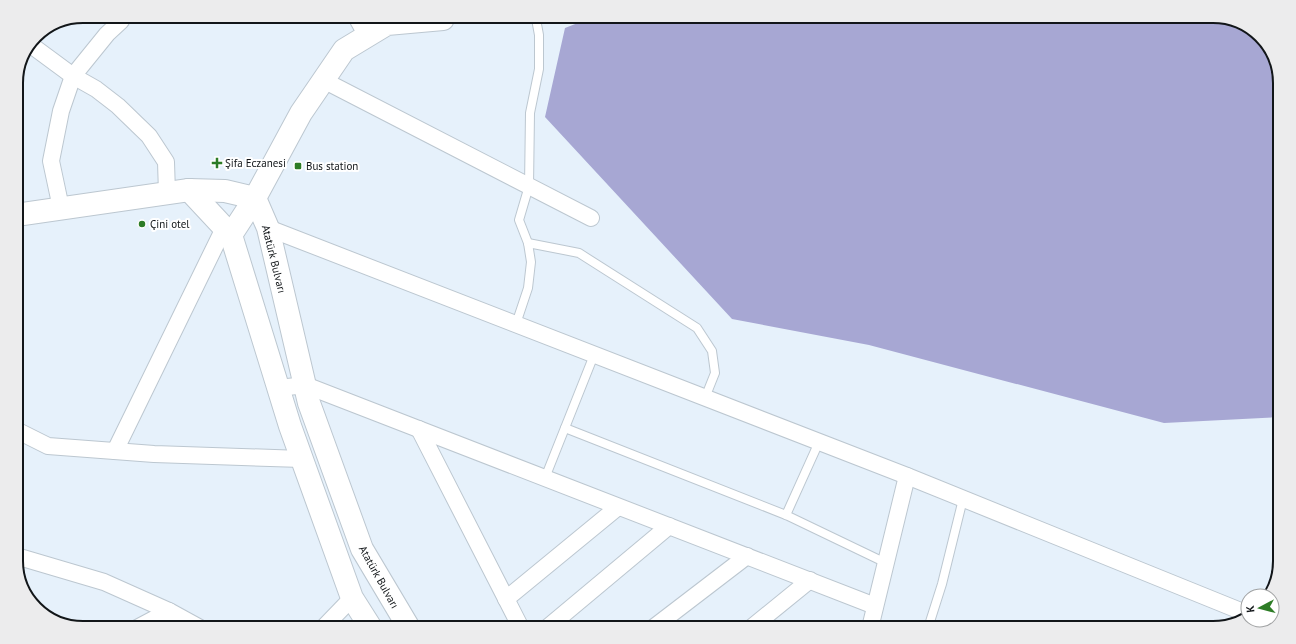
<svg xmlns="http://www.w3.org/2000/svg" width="1296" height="644" font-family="'PT Sans',sans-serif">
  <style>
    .forest { fill: #a7a7d3 }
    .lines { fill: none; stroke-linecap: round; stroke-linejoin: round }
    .lane-casing { stroke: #bcc7d0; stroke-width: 10 }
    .street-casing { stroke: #bcc7d0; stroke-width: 18 }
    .secondary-casing { stroke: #bcc7d0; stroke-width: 24 }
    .primary-casing { stroke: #bcc7d0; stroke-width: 24 }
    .lane { stroke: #fff; stroke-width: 8 }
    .street { stroke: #fff; stroke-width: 16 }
    .secondary { stroke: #fff; stroke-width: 22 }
    .primary { stroke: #fff; stroke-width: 22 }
    .poi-dot { fill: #2d7c26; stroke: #fff; stroke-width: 1.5 }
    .labels { text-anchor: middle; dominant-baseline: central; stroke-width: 4; stroke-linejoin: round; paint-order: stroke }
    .poi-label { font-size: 11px; fill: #121619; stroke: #fff; text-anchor: start }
    .street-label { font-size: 11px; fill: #121619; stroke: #fff }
    .rim { fill: none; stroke: #121619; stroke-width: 2 }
  </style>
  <rect width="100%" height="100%" fill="#e6f1fb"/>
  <polygon class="forest" points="1213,16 1243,23 1269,46 1280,79 1280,417 1164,423 869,345 732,319 545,117 565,28 588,19"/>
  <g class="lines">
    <g class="lane-casing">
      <g id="lane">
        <polyline points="528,243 579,253 697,328 712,351 715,373 705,398"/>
        <polyline points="516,324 528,288 531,262 528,243 519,220 529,186 530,113 539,69 539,35 536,19"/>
        <polyline points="565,428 786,515 886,563"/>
        <polyline points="545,478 594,355"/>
        <polyline points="786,515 819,442"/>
        <polyline points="928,628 942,584 963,499"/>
      </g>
    </g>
    <g class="street-casing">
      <g id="street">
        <polyline points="358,20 367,36"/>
        <polyline points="31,45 73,76 96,89 118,106 149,136 166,162 167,193"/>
        <polyline points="323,80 591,218"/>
        <polyline points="61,208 51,161 61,111 73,76 107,34 121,21"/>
        <polyline points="268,228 907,476 1248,614"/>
        <polyline points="279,388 305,385 875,606"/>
        <polyline points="419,429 521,628"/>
        <polyline points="16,430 48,446 154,454 302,459"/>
        <polyline points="115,451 224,228"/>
        <polyline points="16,556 104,582 169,611 200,628"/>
        <polyline points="506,599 618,507"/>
        <polyline points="137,628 169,611"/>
        <polyline points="323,628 352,598"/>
        <polyline points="547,628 669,526"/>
        <polyline points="653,628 747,556"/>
        <polyline points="751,628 810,580"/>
        <polyline points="870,628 907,476"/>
      </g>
    </g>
    <g class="secondary-casing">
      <g id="secondary">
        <polyline points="16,215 189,190"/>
        <polyline points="231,235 255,198 301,113 344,50 387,24 443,19"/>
      </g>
    </g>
    <g class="primary-casing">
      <g id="primary">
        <polyline points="189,190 225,191 255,198 268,228 309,403 362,549 409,628"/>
        <polyline points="189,190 231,235 290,426 352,598 371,628"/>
      </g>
    </g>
    <use href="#lane" class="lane"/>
    <use href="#street" class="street"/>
    <use href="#secondary" class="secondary"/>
    <use href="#primary" class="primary"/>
  </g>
  <g class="poi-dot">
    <path d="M215 157h4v4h4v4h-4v4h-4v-4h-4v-4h4z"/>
    <rect x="294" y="162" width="8" height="8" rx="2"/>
    <circle cx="142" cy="224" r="4"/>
  </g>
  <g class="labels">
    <g class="poi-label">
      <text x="225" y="163">Şifa Eczanesi</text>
      <text x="306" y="166">Bus station</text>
      <text x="150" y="224">Çini otel</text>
    </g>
    <g class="street-label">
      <text transform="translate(274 259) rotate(76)">Atatürk Bulvarı</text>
      <text transform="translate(379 577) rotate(61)">Atatürk Bulvarı</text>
    </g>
  </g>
  <path d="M0 0H1296V644H0ZM83 23H1213A60 60 0 0 1 1273 83V561A60 60 0 0 1 1213 621H83A60 60 0 0 1 23 561V83A60 60 0 0 1 83 23Z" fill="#ececed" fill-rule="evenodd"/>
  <path class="rim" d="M83 23H1213A60 60 0 0 1 1273 83V561A60 60 0 0 1 1213 621H83A60 60 0 0 1 23 561V83A60 60 0 0 1 83 23Z"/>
  <g transform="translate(1260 608) rotate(263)"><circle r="19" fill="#ffffff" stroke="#a0a2a3"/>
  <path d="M0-3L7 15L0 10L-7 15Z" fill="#2d7c26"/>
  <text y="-6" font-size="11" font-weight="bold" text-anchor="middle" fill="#121619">K</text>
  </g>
</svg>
